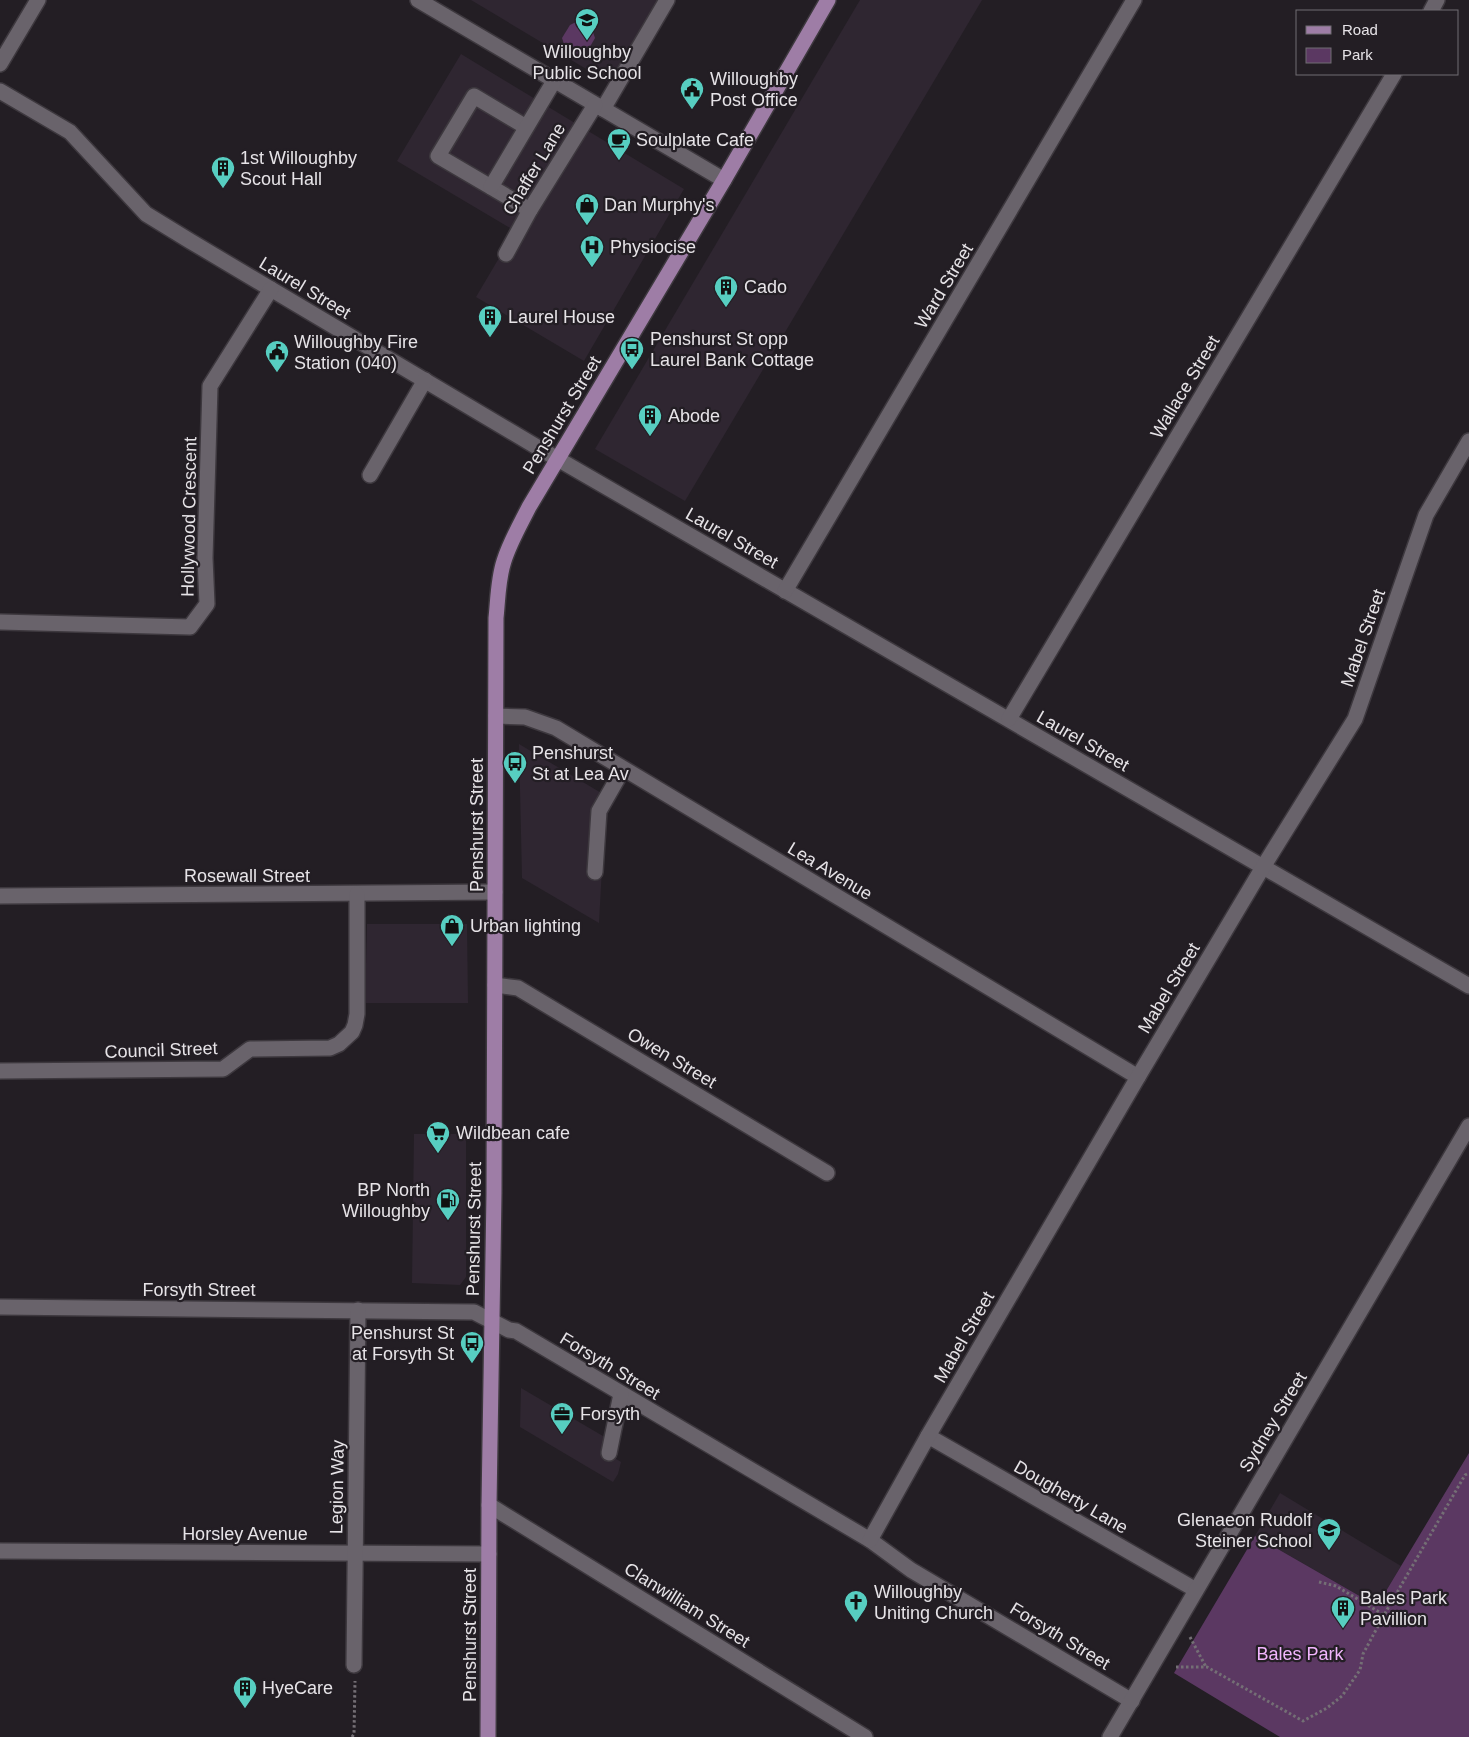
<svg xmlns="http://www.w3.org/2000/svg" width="1469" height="1737" font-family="Arial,sans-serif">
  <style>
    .built { fill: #2f2631 }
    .green { fill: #5b3862 }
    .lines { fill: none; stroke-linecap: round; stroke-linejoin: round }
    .minor-casing { stroke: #3d383e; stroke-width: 18 }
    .major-casing { stroke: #3d383e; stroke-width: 18 }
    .path { stroke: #746f75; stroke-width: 3; stroke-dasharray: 2.5 2.5; stroke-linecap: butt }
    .minor { stroke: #69636b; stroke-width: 15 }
    .major { stroke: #9e7da6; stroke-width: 15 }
    .labels { text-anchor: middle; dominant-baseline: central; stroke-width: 4.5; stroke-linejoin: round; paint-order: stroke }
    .poi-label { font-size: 18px; fill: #e6e3e7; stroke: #231e24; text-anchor: start }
    .street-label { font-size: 18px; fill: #e6e3e7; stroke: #231e24 }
    .park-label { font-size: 18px; fill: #f1b5fd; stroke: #231e24 }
  </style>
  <rect width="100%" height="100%" fill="#231e24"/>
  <g class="built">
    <polygon points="471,0 659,0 608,82"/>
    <polygon points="860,0 982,0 685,501 595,449"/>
    <polygon points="461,54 684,189 584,361 476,297 515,231 397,161"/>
    <polygon points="519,744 613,800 605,812 599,923 522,878"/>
    <polygon points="367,924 467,924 468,1003 365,1003"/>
    <polygon points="414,1134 466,1134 466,1277 460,1285 412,1283"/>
    <polygon points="521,1388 608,1439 605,1452 621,1462 618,1474 613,1482 520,1427"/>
    <polygon points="1280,1493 1401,1566 1377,1606 1255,1536"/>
  </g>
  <g class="green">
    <polygon points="578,21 592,29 595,38 587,52 577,54 565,47 562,38 570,25"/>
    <polygon points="1469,1453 1469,1737 1280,1737 1174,1673 1255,1536 1377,1606"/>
  </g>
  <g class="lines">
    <g class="minor-casing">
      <g id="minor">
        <polyline points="418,0 724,180"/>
        <polyline points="1431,11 1437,0"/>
        <polyline points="0,64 38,0"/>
        <polyline points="0,91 70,132 146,214 190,241 537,447 1469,986"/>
        <polyline points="603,109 667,0"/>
        <polyline points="526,127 474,96 438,156 530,210"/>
        <polyline points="491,187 554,81"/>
        <polyline points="506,254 530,210 595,105"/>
        <polyline points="370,475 425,380"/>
        <polyline points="785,591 1134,0"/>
        <polyline points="0,622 190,627 207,604 205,558 210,386 271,289"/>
        <polyline points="496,716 525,717 556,728 1138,1077"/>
        <polyline points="1009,719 1394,74"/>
        <polyline points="595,872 599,811 623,769"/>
        <polyline points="0,896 495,892"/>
        <polyline points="495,985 518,988 827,1173"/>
        <polyline points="0,1071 223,1069 250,1049 330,1048 339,1044 352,1032 355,1025 357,1014 357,894"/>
        <polyline points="0,1307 474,1312 509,1330 516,1331 870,1540 911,1570 1132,1701"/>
        <polyline points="928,1436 1196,1590"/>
        <polyline points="609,1453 621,1394"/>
        <polyline points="489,1505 865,1737"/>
        <polyline points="870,1540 928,1436 1138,1077 1263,867 1355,719 1426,515 1469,441"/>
        <polyline points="0,1551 489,1554"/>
        <polyline points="354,1665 358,1310"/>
        <polyline points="1110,1737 1469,1126"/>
      </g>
    </g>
    <g class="major-casing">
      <path id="major" d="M488,1737L489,1505L494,1193L496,618C498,599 498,579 504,561C510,542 520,525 529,507L724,180L828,0"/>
    </g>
    <g class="path">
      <polyline points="1319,1582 1336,1586 1384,1615 1465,1475 1469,1473"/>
      <polyline points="1190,1637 1206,1667"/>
      <polyline points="1176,1667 1207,1667 1303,1721 1327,1708 1342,1696 1360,1670 1363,1654 1384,1615"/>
      <polyline points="352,1737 354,1734 355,1681"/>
    </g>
    <use href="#minor" class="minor"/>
    <use href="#major" class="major"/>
  </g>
  <defs>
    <g id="school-pin" transform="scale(1.25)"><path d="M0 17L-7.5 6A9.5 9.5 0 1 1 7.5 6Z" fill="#57cec1" stroke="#231e24"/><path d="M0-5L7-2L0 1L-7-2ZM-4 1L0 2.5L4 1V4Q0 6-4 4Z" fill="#111"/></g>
    <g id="civic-pin" transform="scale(1.25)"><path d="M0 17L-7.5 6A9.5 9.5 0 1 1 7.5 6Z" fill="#57cec1" stroke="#231e24"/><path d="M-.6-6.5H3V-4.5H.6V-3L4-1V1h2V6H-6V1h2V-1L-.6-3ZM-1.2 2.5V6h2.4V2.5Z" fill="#111"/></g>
    <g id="cafe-pin" transform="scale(1.25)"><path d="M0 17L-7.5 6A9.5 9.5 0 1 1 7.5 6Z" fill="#57cec1" stroke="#231e24"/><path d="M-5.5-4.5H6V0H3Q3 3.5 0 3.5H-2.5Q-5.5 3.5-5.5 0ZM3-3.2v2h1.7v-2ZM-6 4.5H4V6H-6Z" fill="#111"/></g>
    <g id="building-pin" transform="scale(1.25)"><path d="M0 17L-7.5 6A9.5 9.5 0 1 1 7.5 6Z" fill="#57cec1" stroke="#231e24"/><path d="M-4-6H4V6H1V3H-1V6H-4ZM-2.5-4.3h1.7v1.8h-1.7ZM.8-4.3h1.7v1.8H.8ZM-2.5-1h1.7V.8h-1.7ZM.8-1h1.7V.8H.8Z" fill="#111"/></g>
    <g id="shop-pin" transform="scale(1.25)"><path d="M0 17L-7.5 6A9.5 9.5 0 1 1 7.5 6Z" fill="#57cec1" stroke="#231e24"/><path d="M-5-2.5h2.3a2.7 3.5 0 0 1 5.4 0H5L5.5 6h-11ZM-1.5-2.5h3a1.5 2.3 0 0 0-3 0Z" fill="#111"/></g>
    <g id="hospital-pin" transform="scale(1.25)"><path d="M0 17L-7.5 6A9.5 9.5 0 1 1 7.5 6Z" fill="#57cec1" stroke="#231e24"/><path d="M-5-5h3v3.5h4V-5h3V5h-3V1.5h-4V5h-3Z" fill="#111"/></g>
    <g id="bus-pin" transform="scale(1.25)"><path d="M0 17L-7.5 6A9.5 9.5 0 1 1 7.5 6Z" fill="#57cec1" stroke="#231e24"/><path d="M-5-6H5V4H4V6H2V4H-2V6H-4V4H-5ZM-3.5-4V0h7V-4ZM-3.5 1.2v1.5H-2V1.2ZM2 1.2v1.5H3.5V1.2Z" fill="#111"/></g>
    <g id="supermarket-pin" transform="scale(1.25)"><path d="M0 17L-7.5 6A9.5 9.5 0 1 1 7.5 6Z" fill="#57cec1" stroke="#231e24"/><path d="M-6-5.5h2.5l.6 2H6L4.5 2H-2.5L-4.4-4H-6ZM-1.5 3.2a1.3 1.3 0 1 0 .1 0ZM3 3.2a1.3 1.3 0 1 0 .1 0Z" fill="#111"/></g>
    <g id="fuel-pin" transform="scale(1.25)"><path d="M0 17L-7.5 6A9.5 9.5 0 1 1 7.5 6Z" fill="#57cec1" stroke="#231e24"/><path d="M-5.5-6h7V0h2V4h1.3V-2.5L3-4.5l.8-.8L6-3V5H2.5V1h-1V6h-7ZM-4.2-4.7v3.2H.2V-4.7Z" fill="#111"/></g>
    <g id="office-pin" transform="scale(1.25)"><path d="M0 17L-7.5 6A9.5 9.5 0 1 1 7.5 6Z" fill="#57cec1" stroke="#231e24"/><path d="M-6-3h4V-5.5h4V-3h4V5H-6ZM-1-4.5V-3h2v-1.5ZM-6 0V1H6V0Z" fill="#111"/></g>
    <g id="church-pin" transform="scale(1.25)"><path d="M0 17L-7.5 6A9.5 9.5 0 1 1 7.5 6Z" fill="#57cec1" stroke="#231e24"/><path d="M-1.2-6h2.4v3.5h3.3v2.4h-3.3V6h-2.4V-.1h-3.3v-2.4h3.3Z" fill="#111"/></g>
  </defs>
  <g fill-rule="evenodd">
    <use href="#school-pin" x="587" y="20"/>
    <use href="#civic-pin" x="692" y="89"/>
    <use href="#cafe-pin" x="619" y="140"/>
    <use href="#building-pin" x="223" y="168"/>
    <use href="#shop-pin" x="587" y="205"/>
    <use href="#hospital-pin" x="592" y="247"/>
    <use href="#building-pin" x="726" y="287"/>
    <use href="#building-pin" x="490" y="317"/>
    <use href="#bus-pin" x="632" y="349"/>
    <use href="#civic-pin" x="277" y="352"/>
    <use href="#building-pin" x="650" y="416"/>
    <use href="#bus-pin" x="515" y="763"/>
    <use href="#shop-pin" x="452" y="926"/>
    <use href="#supermarket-pin" x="438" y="1133"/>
    <use href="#fuel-pin" x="448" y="1200"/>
    <use href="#bus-pin" x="472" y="1343"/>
    <use href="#office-pin" x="562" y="1414"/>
    <use href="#school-pin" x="1329" y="1530"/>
    <use href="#church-pin" x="856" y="1602"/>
    <use href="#building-pin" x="1343" y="1608"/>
    <use href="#building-pin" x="245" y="1688"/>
  </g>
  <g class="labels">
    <g class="poi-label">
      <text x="587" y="52" text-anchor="middle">Willoughby<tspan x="587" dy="21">Public School</tspan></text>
      <text x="710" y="79">Willoughby<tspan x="710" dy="21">Post Office</tspan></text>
      <text x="636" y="140">Soulplate Cafe</text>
      <text x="240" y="158">1st Willoughby<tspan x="240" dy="21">Scout Hall</tspan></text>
      <text x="604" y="205">Dan Murphy's</text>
      <text x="610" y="247">Physiocise</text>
      <text x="744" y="287">Cado</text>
      <text x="508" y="317">Laurel House</text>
      <text x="650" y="339">Penshurst St opp<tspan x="650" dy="21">Laurel Bank Cottage</tspan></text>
      <text x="294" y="342">Willoughby Fire<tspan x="294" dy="21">Station (040)</tspan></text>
      <text x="668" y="416">Abode</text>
      <text x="532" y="753">Penshurst<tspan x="532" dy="21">St at Lea Av</tspan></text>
      <text x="470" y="926">Urban lighting</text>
      <text x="456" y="1133">Wildbean cafe</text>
      <text x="430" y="1190" text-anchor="end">BP North<tspan x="430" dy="21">Willoughby</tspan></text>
      <text x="454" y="1333" text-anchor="end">Penshurst St<tspan x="454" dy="21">at Forsyth St</tspan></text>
      <text x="580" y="1414">Forsyth</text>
      <text x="1312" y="1520" text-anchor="end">Glenaeon Rudolf<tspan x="1312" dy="21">Steiner School</tspan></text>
      <text x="874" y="1592">Willoughby<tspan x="874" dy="21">Uniting Church</tspan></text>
      <text x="1360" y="1598">Bales Park<tspan x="1360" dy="21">Pavillion</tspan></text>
      <text x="262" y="1688">HyeCare</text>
    </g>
    <g class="street-label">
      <text transform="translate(534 169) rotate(-59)">Chaffer Lane</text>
      <text transform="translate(944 286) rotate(-59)">Ward Street</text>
      <text transform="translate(305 288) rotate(31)">Laurel Street</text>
      <text transform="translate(1185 387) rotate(-59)">Wallace Street</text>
      <text transform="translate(562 415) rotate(-59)">Penshurst Street</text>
      <text transform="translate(189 517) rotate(-89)">Hollywood Crescent</text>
      <text transform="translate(732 538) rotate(30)">Laurel Street</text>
      <text transform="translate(1363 638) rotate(-71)">Mabel Street</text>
      <text transform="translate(1083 741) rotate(30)">Laurel Street</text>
      <text transform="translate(477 825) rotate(-90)">Penshurst Street</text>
      <text transform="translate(830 871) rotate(31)">Lea Avenue</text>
      <text x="247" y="876">Rosewall Street</text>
      <text transform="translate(1169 988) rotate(-59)">Mabel Street</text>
      <text transform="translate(161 1050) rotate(-2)">Council Street</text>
      <text transform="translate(672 1058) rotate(31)">Owen Street</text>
      <text transform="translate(474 1229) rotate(-89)">Penshurst Street</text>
      <text x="199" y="1290">Forsyth Street</text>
      <text transform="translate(964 1337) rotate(-60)">Mabel Street</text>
      <text transform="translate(610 1366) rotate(31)">Forsyth Street</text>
      <text transform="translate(1273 1422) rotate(-59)">Sydney Street</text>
      <text transform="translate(337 1487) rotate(-89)">Legion Way</text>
      <text transform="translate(1071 1497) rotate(30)">Dougherty Lane</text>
      <text x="245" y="1534">Horsley Avenue</text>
      <text transform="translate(687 1605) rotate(32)">Clanwilliam Street</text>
      <text transform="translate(470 1635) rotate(-90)">Penshurst Street</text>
      <text transform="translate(1060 1636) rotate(31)">Forsyth Street</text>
    </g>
    <g class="park-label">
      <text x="1300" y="1654">Bales Park</text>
    </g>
  </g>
  <rect x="1296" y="10" width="162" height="65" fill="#231e24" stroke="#716d72"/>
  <rect x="1306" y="26" width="25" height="8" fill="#9e7da6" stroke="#716d72"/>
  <text x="1342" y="35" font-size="15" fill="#e6e3e7">Road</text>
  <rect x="1306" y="48" width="25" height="15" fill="#5b3862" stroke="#716d72"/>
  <text x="1342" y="60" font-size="15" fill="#e6e3e7">Park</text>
</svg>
